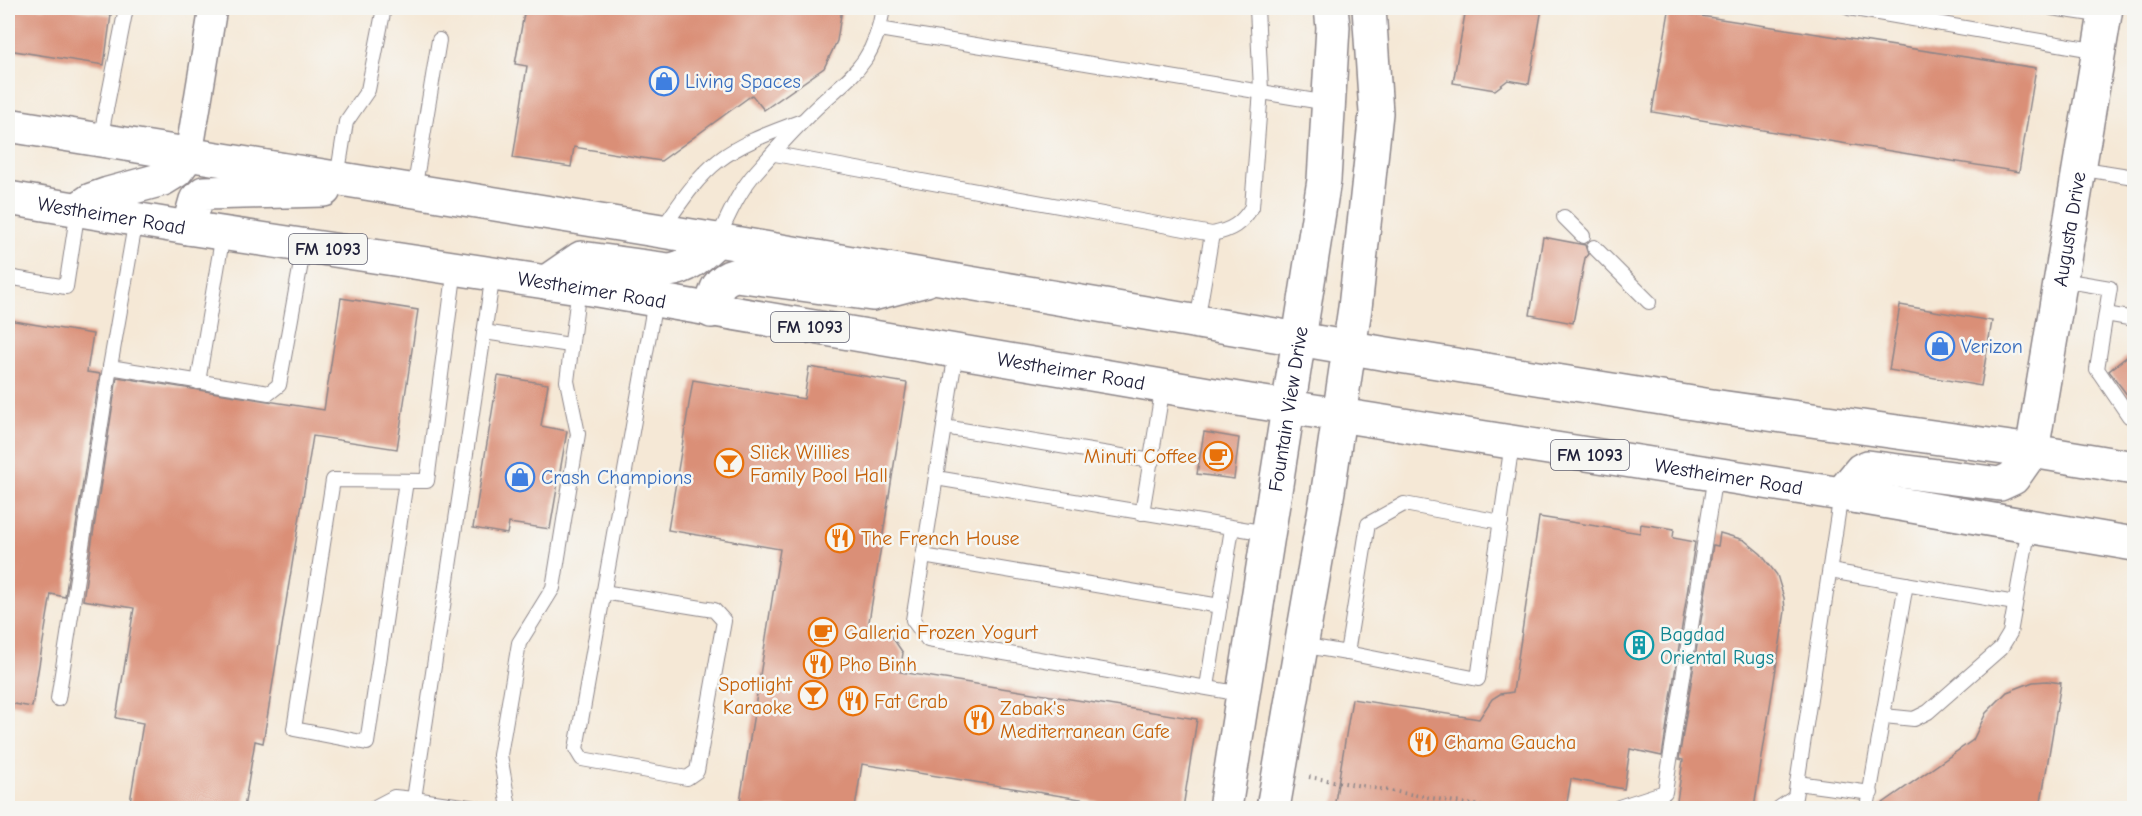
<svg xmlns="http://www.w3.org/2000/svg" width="2142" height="816" font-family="'Comic Neue',sans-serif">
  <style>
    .building { fill: #da8f77 }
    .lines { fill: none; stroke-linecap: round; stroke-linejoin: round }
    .lane-casing { stroke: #8c8588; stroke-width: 16 }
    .street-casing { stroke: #8c8588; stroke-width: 30 }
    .secondary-casing { stroke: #8c8588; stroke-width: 36 }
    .primary-casing { stroke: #8c8588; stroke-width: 36 }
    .path { stroke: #8c8588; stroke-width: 4; stroke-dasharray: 1.5 4.5; stroke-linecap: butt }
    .lane { stroke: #fff; stroke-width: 14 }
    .street { stroke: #fff; stroke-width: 27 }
    .secondary { stroke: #fff; stroke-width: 33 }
    .primary { stroke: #fff; stroke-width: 33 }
    .labels { text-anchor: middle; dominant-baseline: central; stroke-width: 5; stroke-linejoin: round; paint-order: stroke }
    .shield { fill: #f6f6f2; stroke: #626272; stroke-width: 1.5 }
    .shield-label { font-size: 18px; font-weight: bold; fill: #22223b }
    .shop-label { font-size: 20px; fill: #366cbe; stroke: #f6f6f2; text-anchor: start }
    .street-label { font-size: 20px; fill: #22223b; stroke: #f6f6f2 }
    .food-label { font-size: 20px; fill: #c56008; stroke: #f6f6f2; text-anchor: start }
    .culture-label { font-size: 20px; fill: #0d838f; stroke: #f6f6f2; text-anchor: start }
  </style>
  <rect width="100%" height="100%" fill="#f6f6f2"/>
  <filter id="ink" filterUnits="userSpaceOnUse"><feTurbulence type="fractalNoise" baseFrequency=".0167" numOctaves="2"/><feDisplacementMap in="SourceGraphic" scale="12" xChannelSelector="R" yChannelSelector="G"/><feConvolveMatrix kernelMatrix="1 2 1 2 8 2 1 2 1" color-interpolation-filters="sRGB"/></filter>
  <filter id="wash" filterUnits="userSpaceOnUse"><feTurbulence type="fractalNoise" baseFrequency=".008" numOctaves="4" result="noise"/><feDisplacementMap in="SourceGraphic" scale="24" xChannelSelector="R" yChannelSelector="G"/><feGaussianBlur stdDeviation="1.35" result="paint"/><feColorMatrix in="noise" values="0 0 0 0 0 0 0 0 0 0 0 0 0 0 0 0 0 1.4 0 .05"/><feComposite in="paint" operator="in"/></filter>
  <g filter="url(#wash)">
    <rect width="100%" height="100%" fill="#f5e8d6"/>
    <g id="blocks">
      <g class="building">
        <polygon points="8,8 66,8 111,15 104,65 8,50"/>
        <polygon points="525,8 842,8 837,41 824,68 764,110 752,95 661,161 574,147 571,167 513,158 527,66 515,64"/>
        <polygon points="1466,8 1542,8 1529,84 1508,80 1495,90 1453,83"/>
        <polygon points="1669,11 2036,68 2019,172 1652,112"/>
        <polygon points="1543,237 1585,245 1588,254 1585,258 1573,323 1530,315"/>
        <polygon points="341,298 418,310 397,449 313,436 263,743 255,741 244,808 129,808 143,723 116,718 134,608 83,600 117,377 324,410"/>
        <polygon points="1900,305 1992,321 1981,386 1889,370"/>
        <polygon points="8,320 93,334 87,372 100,374 65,597 51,594 32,707 8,703"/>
        <polygon points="2134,351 2134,404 2109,371"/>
        <polygon points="809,367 907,383 868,628 888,631 903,653 900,672 1197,719 1183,808 1111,808 1112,804 862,764 855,808 739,808 780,549 668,530 693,380 804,399"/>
        <polygon points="498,376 548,384 541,426 567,431 550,529 509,523 507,534 473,528"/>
        <polygon points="1204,432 1239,438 1234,479 1197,474"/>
        <polygon points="1539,517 1640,533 1641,524 1674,529 1673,538 1695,542 1662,756 1630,749 1624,789 1571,779 1566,808 1334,808 1352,699 1479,719 1492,699 1500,694 1513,692"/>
        <polygon points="1720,533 1744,540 1761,554 1777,575 1784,598 1785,611 1754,808 1676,808 1683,760 1679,759 1713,545 1718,546"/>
        <polygon points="2047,681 2061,683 2040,808 1876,808 1973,740 1986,713 2007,692 2033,682"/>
      </g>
    </g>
  </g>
  <g filter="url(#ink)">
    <use href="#blocks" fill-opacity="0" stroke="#8c8588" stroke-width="1.5"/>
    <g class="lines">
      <g class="lane-casing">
        <g id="lane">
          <polyline points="1849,8 2099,51"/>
          <polyline points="2052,8 2105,16"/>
          <polyline points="879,29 1328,103"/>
          <polyline points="100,140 126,8"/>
          <path d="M775,154L1212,234C1232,230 1241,224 1252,207L1261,90L1257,8"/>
          <polyline points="2078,168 2134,177"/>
          <polyline points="337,178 346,122 368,90 384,8"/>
          <polyline points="414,191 439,40"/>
          <polyline points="1564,217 1583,236"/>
          <polyline points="136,219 110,367 269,393 279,385 304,246"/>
          <path d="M661,231C708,160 722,150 802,121"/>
          <path d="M717,240C728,217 738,192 756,172C771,155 787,137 803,121C843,78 873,73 883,8"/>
          <polyline points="1594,247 1649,302"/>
          <polyline points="8,277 66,287 78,209"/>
          <polyline points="2062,280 2110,288 2097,369 2129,416 2134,417"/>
          <polyline points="2106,314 2134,319"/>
          <polyline points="1197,322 1212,234"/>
          <polyline points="484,332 570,345"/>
          <polyline points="956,352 913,620 928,640 1242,694"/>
          <polyline points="198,382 223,234"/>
          <polyline points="944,427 1152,461"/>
          <polyline points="936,478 1267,533"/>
          <polyline points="406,481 367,743 294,729 333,480 427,481 455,268"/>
          <polyline points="1142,513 1163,386"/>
          <polyline points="923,556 1220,606"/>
          <polyline points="1830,571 2015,603"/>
          <polyline points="603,592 714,610 724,621 697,771 687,778 582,759 576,749 655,301"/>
          <polyline points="1301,645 1347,653 1368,524 1404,504 1501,522"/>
          <polyline points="1347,653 1478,679 1512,443"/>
          <polyline points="1207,687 1232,528"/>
          <polyline points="58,699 110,367"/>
          <polyline points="1884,716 1914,719 1928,712 2001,648 2010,633 2029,527"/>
          <polyline points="1797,783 1871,793"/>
          <polyline points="414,799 476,808"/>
          <polyline points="1619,807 1665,792 1715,475"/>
          <polyline points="373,808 394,797 414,799 493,274"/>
          <polyline points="509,808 500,755 519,643 553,588 578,434 567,381 579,287"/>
          <polyline points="1779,808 1795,797 1841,494"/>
          <polyline points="1867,808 1906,584"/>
        </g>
      </g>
      <g class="street-casing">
        <polyline id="street" points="189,154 213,8"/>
      </g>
      <g class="secondary-casing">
        <g id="secondary">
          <path id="s1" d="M2032,451L2106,8"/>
          <path id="s2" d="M1225,808L1324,180L1333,27L1331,8"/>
          <polyline points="1273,808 1328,491 1355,308 1376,113 1369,8"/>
        </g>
      </g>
      <g class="primary-casing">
        <g id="primary">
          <polyline points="8,125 717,240 1381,353 1705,405 2032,451 2134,468"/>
          <path id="s3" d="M8,198L188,228L579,287L1250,401L1841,494L2134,544"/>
          <polyline points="78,209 91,200 108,194 163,179 176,171 189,154"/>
          <polyline points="188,228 196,200 204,193 324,190"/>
          <path d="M546,282L581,258L669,270C690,267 701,254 717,240"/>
          <path d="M711,311C715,292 716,280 736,275L872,294L926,280"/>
          <polyline points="1841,494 1861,470 1868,467 2000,484 2013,478 2032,451"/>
        </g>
      </g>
      <polyline class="path" points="1309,777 1491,808"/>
      <use href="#lane" class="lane"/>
      <use href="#street" class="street"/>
      <use href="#secondary" class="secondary"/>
      <use href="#primary" class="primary"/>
    </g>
  </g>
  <defs>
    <g id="shop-ring" transform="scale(1.5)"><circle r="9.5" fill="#f6f6f2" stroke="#3f7fe0" stroke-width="1.5"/><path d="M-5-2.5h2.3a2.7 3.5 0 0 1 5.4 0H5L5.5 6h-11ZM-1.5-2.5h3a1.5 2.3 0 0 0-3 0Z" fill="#3f7fe0"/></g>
    <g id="cafe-ring" transform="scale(1.5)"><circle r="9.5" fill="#f6f6f2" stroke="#e8710a" stroke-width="1.5"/><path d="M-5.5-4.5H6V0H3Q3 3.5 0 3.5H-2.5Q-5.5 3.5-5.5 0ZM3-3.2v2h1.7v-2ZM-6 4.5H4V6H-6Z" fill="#e8710a"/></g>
    <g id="bar-ring" transform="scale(1.5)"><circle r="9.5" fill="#f6f6f2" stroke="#e8710a" stroke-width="1.5"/><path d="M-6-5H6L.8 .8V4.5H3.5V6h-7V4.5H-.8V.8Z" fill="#e8710a"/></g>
    <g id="restaurant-ring" transform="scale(1.5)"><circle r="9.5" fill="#f6f6f2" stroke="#e8710a" stroke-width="1.5"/><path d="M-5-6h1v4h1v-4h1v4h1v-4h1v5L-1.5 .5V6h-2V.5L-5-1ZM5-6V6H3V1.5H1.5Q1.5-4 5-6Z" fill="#e8710a"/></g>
    <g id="building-ring" transform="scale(1.5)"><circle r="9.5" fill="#f6f6f2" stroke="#0f9aa8" stroke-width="1.5"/><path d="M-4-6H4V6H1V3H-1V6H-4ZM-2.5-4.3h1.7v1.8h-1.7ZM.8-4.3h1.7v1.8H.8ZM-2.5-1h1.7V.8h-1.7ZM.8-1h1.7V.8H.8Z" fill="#0f9aa8"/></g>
  </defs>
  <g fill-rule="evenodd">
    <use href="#shop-ring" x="664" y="81"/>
    <use href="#shop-ring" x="1940" y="346"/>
    <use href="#cafe-ring" x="1218" y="456"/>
    <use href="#bar-ring" x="729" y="463"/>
    <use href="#shop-ring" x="520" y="477"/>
    <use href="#restaurant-ring" x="840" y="538"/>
    <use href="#cafe-ring" x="823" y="632"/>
    <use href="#building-ring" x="1639" y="645"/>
    <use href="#restaurant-ring" x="818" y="664"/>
    <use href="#bar-ring" x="813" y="695"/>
    <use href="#restaurant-ring" x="853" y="701"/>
    <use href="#restaurant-ring" x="979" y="720"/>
    <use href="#restaurant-ring" x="1423" y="742"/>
  </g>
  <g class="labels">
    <g class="shield">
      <rect x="289" y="234" width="78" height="30" rx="4.5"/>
      <rect x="771" y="312" width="78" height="30" rx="4.5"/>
      <rect x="1551" y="440" width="78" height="30" rx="4.5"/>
    </g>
    <g class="shield-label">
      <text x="328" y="249">FM 1093</text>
      <text x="810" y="327">FM 1093</text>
      <text x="1590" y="455">FM 1093</text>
    </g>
    <g class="shop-label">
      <text x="685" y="81">Living Spaces</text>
      <text x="1961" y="346">Verizon</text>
      <text x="541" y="477">Crash Champions</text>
    </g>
    <g class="street-label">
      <text stroke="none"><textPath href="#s3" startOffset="105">Westheimer Road</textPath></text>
      <text stroke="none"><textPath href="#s1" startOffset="225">Augusta Drive</textPath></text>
      <text stroke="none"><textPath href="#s3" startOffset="591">Westheimer Road</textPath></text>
      <text stroke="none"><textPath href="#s3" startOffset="1077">Westheimer Road</textPath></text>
      <text stroke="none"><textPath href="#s2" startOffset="404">Fountain View Drive</textPath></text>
      <text stroke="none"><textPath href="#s3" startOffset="1743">Westheimer Road</textPath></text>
    </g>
    <g class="food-label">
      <text x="750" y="452">Slick Willies<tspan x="750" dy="23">Family Pool Hall</tspan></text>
      <text x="1197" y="456" text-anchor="end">Minuti Coffee</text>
      <text x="861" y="538">The French House</text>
      <text x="844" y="632">Galleria Frozen Yogurt</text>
      <text x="839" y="664">Pho Binh</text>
      <text x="792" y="684" text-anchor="end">Spotlight<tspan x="792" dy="23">Karaoke</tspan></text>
      <text x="874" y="701">Fat Crab</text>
      <text x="1000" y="708">Zabak's<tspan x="1000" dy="23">Mediterranean Cafe</tspan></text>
      <text x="1444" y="742">Chama Gaucha</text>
    </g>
    <g class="culture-label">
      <text x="1660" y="634">Bagdad<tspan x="1660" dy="23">Oriental Rugs</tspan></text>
    </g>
  </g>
  <rect width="2142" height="816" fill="none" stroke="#f6f6f2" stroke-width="30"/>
</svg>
